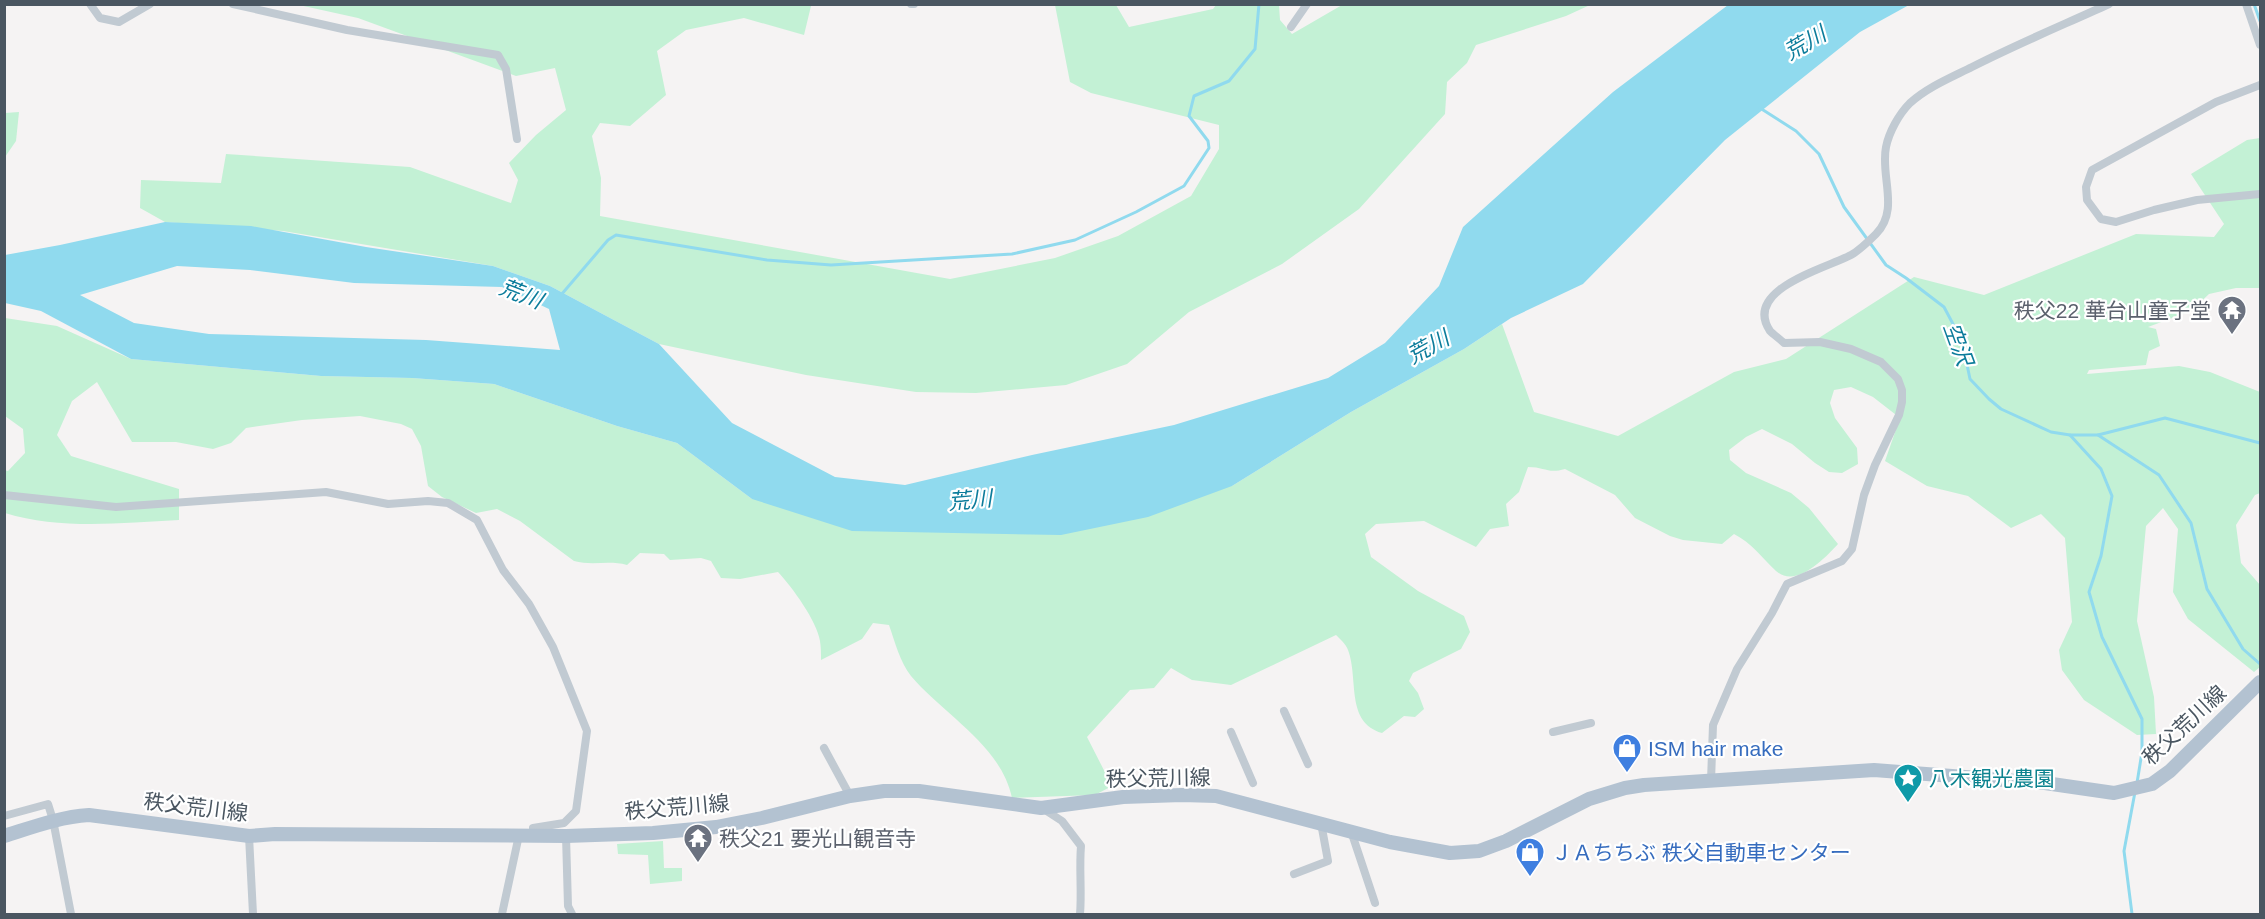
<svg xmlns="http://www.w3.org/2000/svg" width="2265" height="919" font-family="Arial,'Noto Sans JP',sans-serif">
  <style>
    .green { fill: #c3f1d5 }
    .water { fill: #90daee; fill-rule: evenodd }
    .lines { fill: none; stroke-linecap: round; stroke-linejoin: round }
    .stream { stroke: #90daee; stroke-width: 3 }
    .street { stroke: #c1cad2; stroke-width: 8 }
    .primary { stroke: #b3c2d1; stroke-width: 14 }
    .labels { text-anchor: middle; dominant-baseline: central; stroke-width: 4.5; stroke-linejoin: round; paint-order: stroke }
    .worship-label { font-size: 21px; fill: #5b616d; stroke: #fff; text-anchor: end }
    .street-label { font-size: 21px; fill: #4a5661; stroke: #fff }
    .shop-label { font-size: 21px; fill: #366cbe; stroke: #fff; text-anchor: start }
    .culture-label { font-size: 21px; fill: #0d838f; stroke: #fff; text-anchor: start }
    .water-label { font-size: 22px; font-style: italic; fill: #0c7c9b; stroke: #fff }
  </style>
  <rect width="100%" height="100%" fill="#f5f3f3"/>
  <g class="green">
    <polygon points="299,5 809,5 811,6 804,35 744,18 686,30 657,51 666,95 630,126 600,123 592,136 601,178 600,216 950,279 1055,258 1118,236 1191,196 1219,149 1219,125 1091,93 1070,82 1055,5 1116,5 1129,27 1213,9 1216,5 1279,5 1280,20 1292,34 1342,5 1590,5 1566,16 1476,45 1467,63 1447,82 1445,114 1359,209 1282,264 1189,312 1127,364 1066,385 976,393 916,392 806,375 659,344 550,286 493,266 283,231 165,222 140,208 141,180 221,183 226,154 410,167 511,203 518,180 509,163 536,135 566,110 555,68 516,76 358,18"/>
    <polygon points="19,112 16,141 5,157 5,113"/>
    <path d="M2260,138V288H2236L2209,294L2191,311L2148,327L2156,329L2160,346L2149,351L2146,365L2089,370L2087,374L2179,366L2210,372L2260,392V493L2255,495L2236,525L2241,563L2260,585V667L2254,672L2188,619L2173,592L2178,529L2163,508L2146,526L2137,621L2154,697L2156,734L2137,735L2084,700L2062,670L2059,650L2072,622L2065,538L2041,514L2011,528L1968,496L1927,486L1885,461L1900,418L1873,397L1851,387L1834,390L1830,403L1835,418L1857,448L1858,464L1842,473L1829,472L1815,463L1792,444L1762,429L1746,437L1729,450L1730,460L1746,473L1791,493L1809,508L1838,544C1825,558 1796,589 1776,571C1762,558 1752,543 1734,534L1722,544L1683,540L1670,536L1635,518L1615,495L1565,469C1548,474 1545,467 1528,467L1519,492L1506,504L1509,526L1490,529L1476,547L1424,521L1376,524L1365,534L1371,557L1418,591L1464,616L1470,632L1461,649L1413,673L1409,681L1418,693L1424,709L1415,717L1404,716L1382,733C1345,722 1359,679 1348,650C1346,644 1340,639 1336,635L1231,685L1192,680L1171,668L1154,688L1130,690L1087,737L1112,786L1095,795L1012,798C1001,745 944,715 911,676C900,662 895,642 889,625L873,623L862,639L821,660C821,654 821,647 820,641C817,621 792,587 778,572L740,579L721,578L711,561L701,558L670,560L664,554L640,553L627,565C609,560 592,566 574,561L520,521L497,509L476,513L442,497L428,486L421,446L412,429L401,424L360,416L302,420L246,428L231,443L213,449L176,442H132L97,382L72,401L57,435L71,456L179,489V520C121,523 60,530 5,513L4,470L8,471L25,453L23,429L5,416V318L57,326L131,359L321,376L412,378L494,384L617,426L677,443L752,499L1232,486L1351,412L1464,349L1502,324L1534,412L1618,436L1734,372L1786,359L1914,277L1984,295L2136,234L2214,237L2224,224L2191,174L2247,140Z"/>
    <polygon points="663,841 664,868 682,868 682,881 650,884 648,855 618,854 617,844"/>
  </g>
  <path class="water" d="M1728,5H1909L1860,32L1725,140L1583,284L1511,318L1464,349L1351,412L1232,486L1148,517L1061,535L852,531L752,499L677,443L617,426L494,384L412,378L321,376L131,359L41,311L5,303V255L60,245L165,222L251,226L366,247L493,266L550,286L659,344L732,423L835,477L905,485L1032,455L1174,425L1328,378L1385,343L1439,286L1463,227L1613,92ZM177,266L250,270L354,283L502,287L549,309L560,350L426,340L209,334L134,323L80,295Z"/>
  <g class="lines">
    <g class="stream">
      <polyline points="2254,4 2260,21"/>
      <polyline points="1760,108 1796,131 1819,154 1844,207 1886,265 1906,278 1944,307 1962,341 1970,379 1989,399 2001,409 2051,432 2070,435 2098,435 2165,418 2260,443"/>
      <polyline points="561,295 608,240 616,235 767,260 831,265 1012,254 1075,240 1136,212 1184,186 1209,148 1208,141 1189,116 1194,96 1229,81 1255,49 1259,4"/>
      <polyline points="2070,435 2101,469 2112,496 2101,556 2089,592 2102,637 2142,719 2142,752 2137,783"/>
      <polyline points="2098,435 2159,475 2191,523 2207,589 2243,649 2260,664"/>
      <polyline points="2132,914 2124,851 2135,792"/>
    </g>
    <g class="street">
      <polyline points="90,4 100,18 119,22 150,4"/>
      <polyline points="233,4 347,30 498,55 506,69 517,139"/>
      <polyline points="911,4 914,4"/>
      <polyline points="2246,4 2260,45"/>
      <polyline points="1291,27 1307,4"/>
      <polyline points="2260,85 2216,102 2092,170 2086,187 2087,200 2101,219 2116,222 2154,210 2197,200 2260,194"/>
      <polyline points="4,495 116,507 326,492 388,504 428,501 448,503 477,520 503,570 529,604 553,647 587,731 576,811 564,823 533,828 534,836"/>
      <polyline points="1284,711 1308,764"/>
      <polyline points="1231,732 1253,783"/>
      <polyline points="1553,732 1591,723"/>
      <polyline points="824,748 850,796"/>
      <path d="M1711,781L1713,725L1737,669L1772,613L1787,584L1842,561L1852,549L1864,495L1875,465L1899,415L1902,402V390L1898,379L1881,362L1851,349L1820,342L1784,343C1780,339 1774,335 1770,331C1742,289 1827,268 1851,255C1860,250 1869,241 1876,234C1900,210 1880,176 1886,147C1889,132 1899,114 1910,103C1928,87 1950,78 1972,67C2017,44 2063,25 2109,4"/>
      <path d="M1042,808L1062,821L1081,846C1079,869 1082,892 1080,914"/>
      <polyline points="4,816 48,804 53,820 71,914"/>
      <polyline points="1351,831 1375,903"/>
      <polyline points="249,836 253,914"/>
      <polyline points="566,836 568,906 572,914"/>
      <polyline points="1294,874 1328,861 1321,823"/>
      <polyline points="502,914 519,835"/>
    </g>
    <path class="primary" d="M4,836C33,827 59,817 89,815L249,836L275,834L566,836L653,833L716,827L762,818L850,796L884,791H919L1041,808L1123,797L1182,795L1216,796L1390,842L1450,853L1479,851L1506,841L1589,799L1625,788L1644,785L1874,770L2045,783L2114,793L2152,784L2170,771L2260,682"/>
  </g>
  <defs>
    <g id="temple-pin" transform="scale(1.5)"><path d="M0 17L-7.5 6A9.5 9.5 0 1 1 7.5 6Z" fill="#6b7280" stroke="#fff"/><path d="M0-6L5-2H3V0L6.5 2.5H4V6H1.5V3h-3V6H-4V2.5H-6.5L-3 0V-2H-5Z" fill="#fff"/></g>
    <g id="shop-pin" transform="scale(1.5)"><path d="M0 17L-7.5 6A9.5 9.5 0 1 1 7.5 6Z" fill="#3f7fe0" stroke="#fff"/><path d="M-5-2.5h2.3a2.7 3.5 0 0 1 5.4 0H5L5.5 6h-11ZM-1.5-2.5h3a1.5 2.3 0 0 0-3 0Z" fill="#fff"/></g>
    <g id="sight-pin" transform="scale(1.5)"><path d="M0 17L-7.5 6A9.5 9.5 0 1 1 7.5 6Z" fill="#0f9aa8" stroke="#fff"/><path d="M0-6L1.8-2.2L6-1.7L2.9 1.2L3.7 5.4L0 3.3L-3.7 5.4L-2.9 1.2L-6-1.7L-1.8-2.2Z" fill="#fff"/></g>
  </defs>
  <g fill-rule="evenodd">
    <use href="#temple-pin" x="2232" y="310"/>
    <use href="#shop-pin" x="1627" y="748"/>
    <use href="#sight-pin" x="1908" y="778"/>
    <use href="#temple-pin" x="698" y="838"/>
    <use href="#shop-pin" x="1530" y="852"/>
  </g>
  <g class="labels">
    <g class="worship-label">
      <text x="2211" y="310">秩父22 華台山童子堂</text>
      <text x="719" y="838" text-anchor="start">秩父21 要光山観音寺</text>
    </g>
    <g class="street-label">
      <text transform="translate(2184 725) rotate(-43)">秩父荒川線</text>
      <text transform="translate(1158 778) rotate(-1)">秩父荒川線</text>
      <text transform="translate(196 807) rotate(7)">秩父荒川線</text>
      <text transform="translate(677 807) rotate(-5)">秩父荒川線</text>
    </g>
    <g class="shop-label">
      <text x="1648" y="748">ISM hair make</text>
      <text x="1551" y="852">ＪＡちちぶ 秩父自動車センター</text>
    </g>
    <g class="culture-label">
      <text x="1929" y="778">八木観光農園</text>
    </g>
    <g class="water-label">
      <text transform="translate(1805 43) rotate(-30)">荒川</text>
      <text transform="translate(521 294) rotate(21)">荒川</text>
      <text transform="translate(1958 344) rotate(70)">空沢</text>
      <text transform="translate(1428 347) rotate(-29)">荒川</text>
      <text transform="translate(970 500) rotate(-5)">荒川</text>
    </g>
  </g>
  <rect width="2265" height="919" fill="none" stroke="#4a5661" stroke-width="12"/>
</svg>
